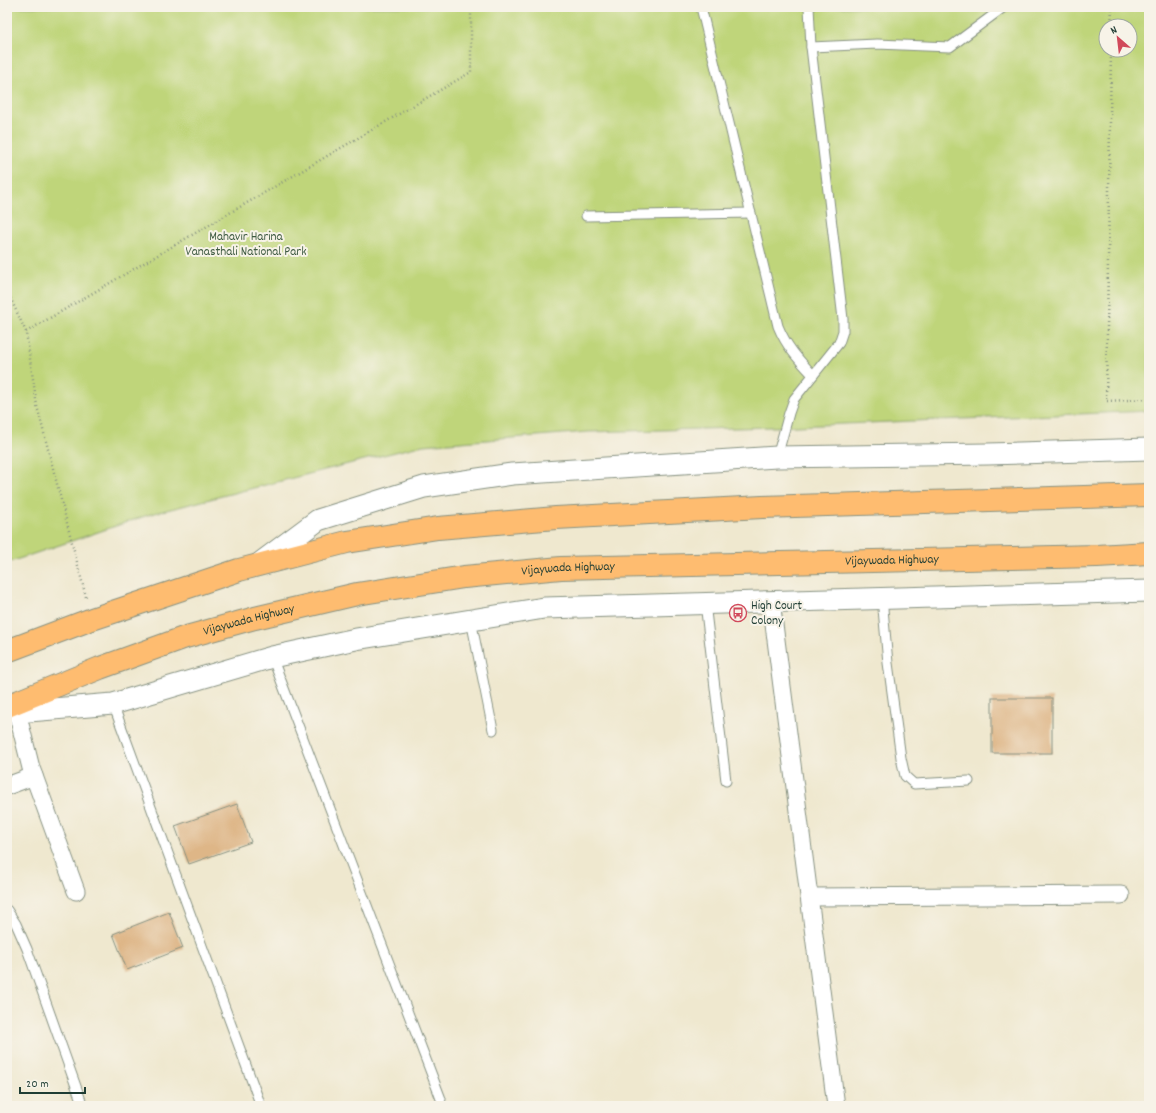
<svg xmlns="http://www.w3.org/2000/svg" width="1156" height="1113" font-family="Dekko,sans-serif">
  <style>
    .green { fill: #bfd57a; stroke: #6f8957; fill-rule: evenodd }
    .building { fill: #deb687 }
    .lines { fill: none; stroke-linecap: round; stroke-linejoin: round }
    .service-casing { stroke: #879282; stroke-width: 11 }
    .minor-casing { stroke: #879282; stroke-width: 19 }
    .tertiary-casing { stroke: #879282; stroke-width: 23 }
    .trunk-casing { stroke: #879282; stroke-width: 24 }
    .path { stroke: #879282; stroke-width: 2.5; stroke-dasharray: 1 3; stroke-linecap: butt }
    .service { stroke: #fff; stroke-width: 9 }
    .minor { stroke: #fff; stroke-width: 17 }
    .tertiary { stroke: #fff; stroke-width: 21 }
    .trunk { stroke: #febc70; stroke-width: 22 }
    .labels { text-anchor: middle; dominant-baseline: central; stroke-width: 4; stroke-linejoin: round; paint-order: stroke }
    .park-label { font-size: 13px; fill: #3f5b42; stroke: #f7f3e8 }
    .street-label { font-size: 13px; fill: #1f3d34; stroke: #f7f3e8 }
    .poi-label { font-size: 13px; fill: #1f3d34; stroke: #f7f3e8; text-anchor: start }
  </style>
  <rect width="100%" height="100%" fill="#f7f3e8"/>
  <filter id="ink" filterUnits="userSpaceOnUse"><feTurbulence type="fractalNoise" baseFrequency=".025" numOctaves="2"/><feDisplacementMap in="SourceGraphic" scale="8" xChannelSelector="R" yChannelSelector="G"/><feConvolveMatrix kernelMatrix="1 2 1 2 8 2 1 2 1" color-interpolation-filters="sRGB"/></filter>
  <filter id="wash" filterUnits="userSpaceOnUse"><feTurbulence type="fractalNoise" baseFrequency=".012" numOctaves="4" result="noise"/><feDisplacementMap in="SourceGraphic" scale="16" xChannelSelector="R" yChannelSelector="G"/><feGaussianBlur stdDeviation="0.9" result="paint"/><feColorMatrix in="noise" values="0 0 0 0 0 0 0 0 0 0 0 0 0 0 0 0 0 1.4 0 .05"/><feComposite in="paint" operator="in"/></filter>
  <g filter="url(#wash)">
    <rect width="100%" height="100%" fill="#efe8cf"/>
    <path class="green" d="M7,7H1149V411L773,427L588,432L423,445L151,514L7,563ZM1106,26H1130V50H1106Z"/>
    <g id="blocks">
      <g class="building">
        <rect x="992" y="698" width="60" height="55"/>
        <polygon points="237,804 251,842 189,864 175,826"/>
        <polygon points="169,912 183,948 127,970 113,934"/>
      </g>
    </g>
  </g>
  <g filter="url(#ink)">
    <use href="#blocks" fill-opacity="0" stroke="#879282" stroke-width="1"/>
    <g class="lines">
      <g class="service-casing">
        <g id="service">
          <path d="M701,7L778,326C786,346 798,359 813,375"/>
          <polyline points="811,47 877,44 950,47 1004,7"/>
          <polyline points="586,216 751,213"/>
          <polyline points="777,457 789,413 794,399 839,343 843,331 843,319 811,47 809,7"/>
          <polyline points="882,598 888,663 901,758 905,776 914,784 969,781"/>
          <polyline points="705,603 726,781"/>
          <polyline points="471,620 493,730"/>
          <polyline points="272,657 441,1099"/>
          <polyline points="113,704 261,1106"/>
          <polyline points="7,910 16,924 27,949 83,1106"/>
        </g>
      </g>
      <g class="minor-casing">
        <g id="minor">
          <polyline points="771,601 836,1106"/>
          <polyline points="17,712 31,768 76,891"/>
          <polyline points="7,786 34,776"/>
          <polyline points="810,897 1121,895"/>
        </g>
      </g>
      <g class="tertiary-casing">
        <g id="tertiary">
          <polyline points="259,564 318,520 424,487 512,474 777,457 988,454 1149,449"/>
          <polyline points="7,709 17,712 113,704 272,657 356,639 544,608 1149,591"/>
        </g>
      </g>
      <g class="trunk-casing">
        <g id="trunk">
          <polyline points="7,651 92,619 239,570 347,542 438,528 556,518 762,507 1149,495"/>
          <path id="s1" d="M7,706L100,668L186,637L255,618L357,594L464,577L561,568L1097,556L1149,553"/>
        </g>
      </g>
      <g class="path">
        <polyline points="1111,26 1112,7"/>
        <polyline points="1111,50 1106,401 1149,399"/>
        <polyline points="7,291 26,332 37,406 86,597"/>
        <polyline points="26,332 471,72 471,7"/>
      </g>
      <use href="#service" class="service"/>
      <use href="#minor" class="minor"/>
      <use href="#tertiary" class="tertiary"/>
      <use href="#trunk" class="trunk"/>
    </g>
  </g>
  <defs>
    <g id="bus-ring" transform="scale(0.9)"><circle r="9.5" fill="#f7f3e8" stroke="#d1495b" stroke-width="1.5"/><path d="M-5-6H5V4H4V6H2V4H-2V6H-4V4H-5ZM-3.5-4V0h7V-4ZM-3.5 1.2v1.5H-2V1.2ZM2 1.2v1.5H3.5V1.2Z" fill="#d1495b"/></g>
  </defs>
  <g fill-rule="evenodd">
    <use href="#bus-ring" x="738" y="613"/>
  </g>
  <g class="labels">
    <g class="park-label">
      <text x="246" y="237">Mahavir Harina<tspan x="246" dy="15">Vanasthali National Park</tspan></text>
    </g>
    <g class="street-label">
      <text stroke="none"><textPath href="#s1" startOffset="905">Vijaywada Highway</textPath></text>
      <text stroke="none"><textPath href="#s1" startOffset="581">Vijaywada Highway</textPath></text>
      <text stroke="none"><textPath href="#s1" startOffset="257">Vijaywada Highway</textPath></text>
    </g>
    <g class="poi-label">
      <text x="751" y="606">High Court<tspan x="751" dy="15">Colony</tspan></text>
    </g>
  </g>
  <rect width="1156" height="1113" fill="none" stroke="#f7f3e8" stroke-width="24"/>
  <g transform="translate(1118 38) rotate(332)"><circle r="19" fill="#f7f3e8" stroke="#a1aaa0"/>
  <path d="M0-3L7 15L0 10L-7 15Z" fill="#d1495b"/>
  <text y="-6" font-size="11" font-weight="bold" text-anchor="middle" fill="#1f3d34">N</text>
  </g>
  <path d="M20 1087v6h65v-6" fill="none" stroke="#1f3d34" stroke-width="2"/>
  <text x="26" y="1087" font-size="12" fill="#1f3d34" stroke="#f7f3e8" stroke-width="3" paint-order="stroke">20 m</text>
</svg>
